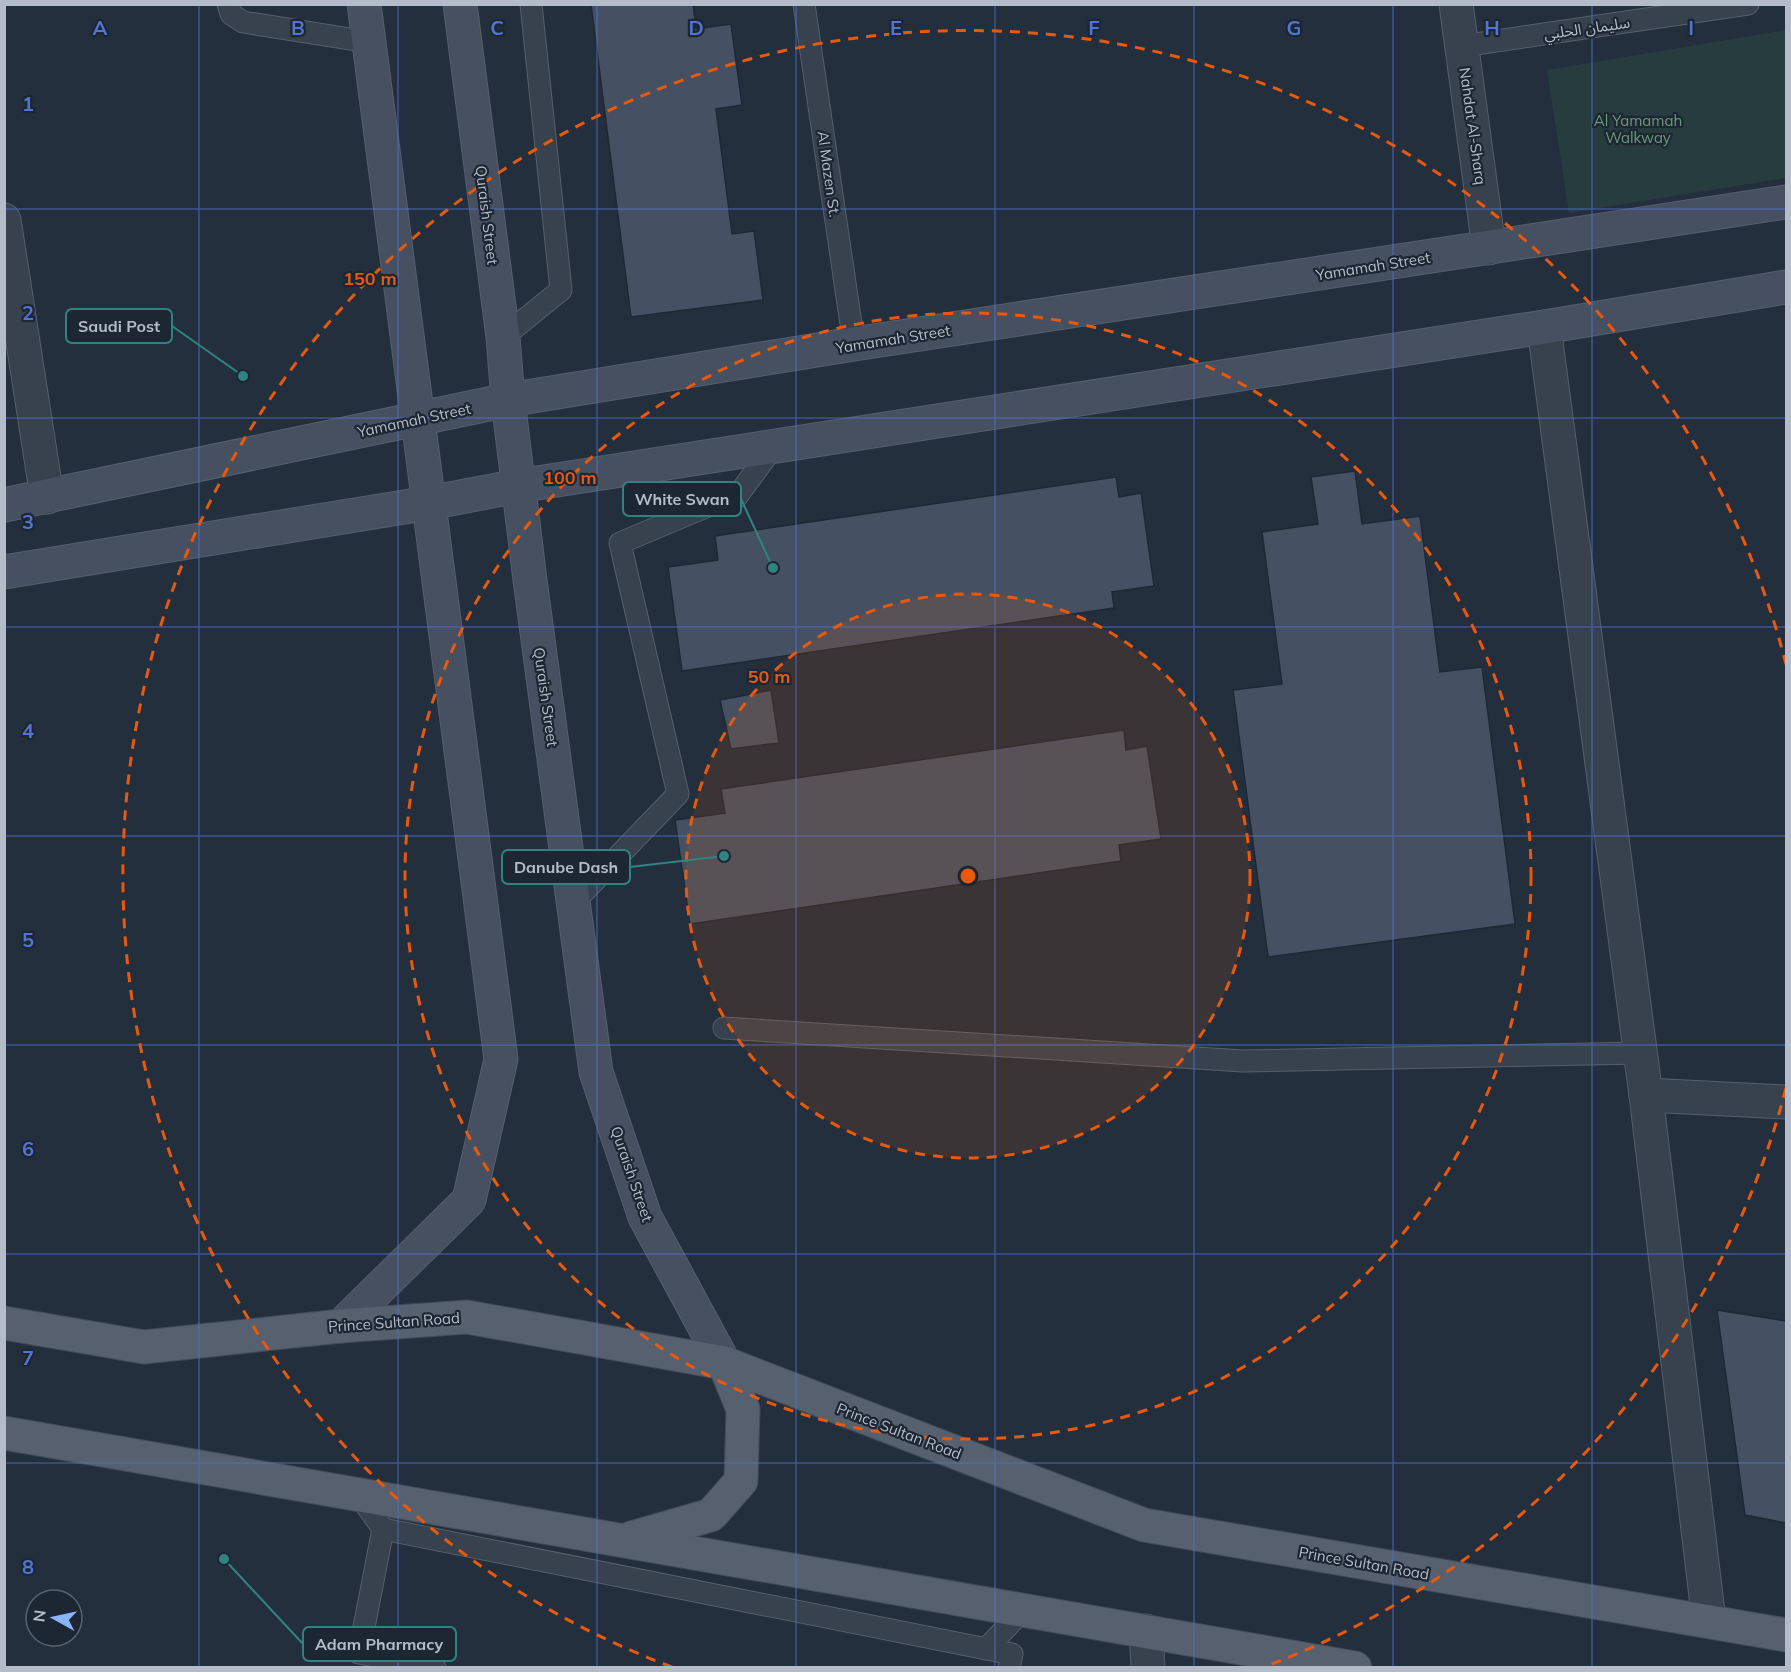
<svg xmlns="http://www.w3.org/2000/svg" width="1791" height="1672" font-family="Mulish,'Noto Sans Arabic',sans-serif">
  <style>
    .green { fill: #263c3f }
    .building { fill: #455162; stroke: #1f2835; stroke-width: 1.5 }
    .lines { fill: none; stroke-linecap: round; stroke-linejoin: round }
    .service-casing { stroke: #565f6c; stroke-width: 23 }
    .minor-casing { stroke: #565f6c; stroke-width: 35 }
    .tertiary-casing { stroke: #565f6c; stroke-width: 35 }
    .secondary-casing { stroke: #565f6c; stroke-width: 35 }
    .primary-casing { stroke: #414a57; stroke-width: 35 }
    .service { stroke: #38414e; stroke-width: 21 }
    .minor { stroke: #38414e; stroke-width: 33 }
    .tertiary { stroke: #38414e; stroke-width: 33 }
    .secondary { stroke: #465061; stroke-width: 33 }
    .primary { stroke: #56606e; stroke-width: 33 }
    .grid { fill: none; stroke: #5274d3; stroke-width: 1.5; stroke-opacity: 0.55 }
    .ring { fill: none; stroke: #e8590c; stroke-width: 3; stroke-dasharray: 10 8 }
    .labels { text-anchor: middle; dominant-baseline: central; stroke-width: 4.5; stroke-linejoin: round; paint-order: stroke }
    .street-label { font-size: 15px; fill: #b4bcc9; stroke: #1d2633 }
    .park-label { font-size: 15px; fill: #6b9a76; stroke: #1d2633 }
    .grid-label { font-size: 20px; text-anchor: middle; font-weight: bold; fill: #5274d3; stroke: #1d2633; stroke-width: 4.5; stroke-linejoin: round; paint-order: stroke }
    .centre { fill: #e8590c; stroke: #1d2633; stroke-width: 3 }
    .ring-label { font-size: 18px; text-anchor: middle; font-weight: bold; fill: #e8590c; stroke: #1d2633; stroke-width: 4.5; stroke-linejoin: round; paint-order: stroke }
    .leader { fill: none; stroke: #308480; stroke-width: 2 }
    .callout-dot { fill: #308480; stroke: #1d2633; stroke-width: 2 }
    .callout { fill: #1d2633; stroke: #308480; stroke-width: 2 }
    .callout-label { font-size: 16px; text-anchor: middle; font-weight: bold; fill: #b4bcc9 }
  </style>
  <rect width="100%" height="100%" fill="#242f3e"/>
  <polygon class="green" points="1786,30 1786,178 1569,213 1547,70"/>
  <g class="building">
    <polygon points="591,4 693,4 696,29 731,24 742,105 716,109 732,234 754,231 763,300 631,317"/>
    <polygon points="1355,471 1362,524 1420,516 1440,672 1482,667 1515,924 1268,957 1233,690 1282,684 1262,532 1318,524 1311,477"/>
    <polygon points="1116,477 1119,497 1141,493 1154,586 1112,592 1114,608 682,671 668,567 718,560 715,536"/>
    <polygon points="771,690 779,743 731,749 720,700"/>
    <polygon points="1124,730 1126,750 1147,746 1161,839 1119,845 1121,861 690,924 675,820 725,813 721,789"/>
    <polygon points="1717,1310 1786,1321 1786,1523 1745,1515"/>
  </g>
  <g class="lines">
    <g class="service-casing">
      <g id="service">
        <polyline points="228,4 231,14 243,22 369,42"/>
        <polyline points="804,4 854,344"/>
        <polyline points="1462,46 1748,4"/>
        <polyline points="503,337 561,290 531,4"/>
        <polyline points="574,902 678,794 620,543 708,506 735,499 774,446"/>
        <polyline points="724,1028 1243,1061 1640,1053"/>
        <polyline points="359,1495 383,1529 1012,1654 1009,1668"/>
        <polyline points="383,1529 359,1653 435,1668"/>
        <polyline points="986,1649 1023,1610"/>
      </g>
    </g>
    <g class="minor-casing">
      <g id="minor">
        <polyline points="4,220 47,497"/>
        <polyline points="1544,327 1646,1095 1709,1621"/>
        <polyline points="1646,1095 1786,1102"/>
      </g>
    </g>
    <g class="tertiary-casing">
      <g id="tertiary">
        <polyline points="1456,4 1489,248"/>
        <polyline points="1146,1631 1148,1668"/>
      </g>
    </g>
    <g class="secondary-casing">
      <g id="secondary">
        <polyline points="460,4 503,337 508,400 530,580 596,1072 645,1217 724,1363"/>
        <polyline points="4,505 508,400 854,344 1786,202"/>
        <polyline points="4,572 429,503 518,486 1544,327 1786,287"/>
        <polyline points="341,1326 469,1200 501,1059 364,4"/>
      </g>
    </g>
    <g class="primary-casing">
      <g id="primary">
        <polyline points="4,1323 144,1347 341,1326 467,1317 724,1363 1144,1525 1786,1635"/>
        <polyline points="4,1433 1355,1668"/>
        <polyline points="631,1538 711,1515 741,1481 743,1409 724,1363"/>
      </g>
    </g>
    <use href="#service" class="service"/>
    <use href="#minor" class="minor"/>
    <use href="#tertiary" class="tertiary"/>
    <use href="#secondary" class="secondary"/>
    <use href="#primary" class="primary"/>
  </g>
  <path class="grid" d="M199,4V1668M398,4V1668M597,4V1668M796,4V1668M995,4V1668M1194,4V1668M1393,4V1668M1592,4V1668M4,209H1786M4,418H1786M4,627H1786M4,836H1786M4,1045H1786M4,1254H1786M4,1463H1786"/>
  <circle cx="968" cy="876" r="282" fill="#e8590c" fill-opacity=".12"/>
  <g class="ring">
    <circle cx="968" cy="876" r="282"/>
    <circle cx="968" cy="876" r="563"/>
    <path d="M1786 1088A845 845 0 0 1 1264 1667M672 1667A845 845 0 1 1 1786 664"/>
  </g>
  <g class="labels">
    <g class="street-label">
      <text transform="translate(1587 28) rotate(-8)">سليمان الحلبي</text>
      <text transform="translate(1473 126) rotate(82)">Nahdat Al-Sharq</text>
      <text transform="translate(829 174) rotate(82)">Al Mazen St.</text>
      <text transform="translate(487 215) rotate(83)">Quraish Street</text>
      <text transform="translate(1373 266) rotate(-9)">Yamamah Street</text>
      <text transform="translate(893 339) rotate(-9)">Yamamah Street</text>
      <text transform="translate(414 420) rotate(-12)">Yamamah Street</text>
      <text transform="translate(546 697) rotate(82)">Quraish Street</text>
      <text transform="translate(632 1174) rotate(71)">Quraish Street</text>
      <text transform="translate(394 1322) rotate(-4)">Prince Sultan Road</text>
      <text transform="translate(899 1431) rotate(21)">Prince Sultan Road</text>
      <text transform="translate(1364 1563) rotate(10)">Prince Sultan Road</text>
    </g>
    <g class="park-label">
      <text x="1638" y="120">Al Yamamah<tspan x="1638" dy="17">Walkway</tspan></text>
    </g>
  </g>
  <g class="grid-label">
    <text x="100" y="35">A</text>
    <text x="298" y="35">B</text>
    <text x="497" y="35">C</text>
    <text x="696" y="35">D</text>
    <text x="896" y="35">E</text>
    <text x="1094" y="35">F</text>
    <text x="1294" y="35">G</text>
    <text x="1492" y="35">H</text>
    <text x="1691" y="35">I</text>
    <text x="28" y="111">1</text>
    <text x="28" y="320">2</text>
    <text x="28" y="529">3</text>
    <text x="28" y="738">4</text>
    <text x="28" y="947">5</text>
    <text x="28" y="1156">6</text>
    <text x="28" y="1365">7</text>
    <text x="28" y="1574">8</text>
  </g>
  <circle cx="968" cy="876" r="9" class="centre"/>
  <g class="ring-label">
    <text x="370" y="285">150 m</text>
    <text x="570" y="484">100 m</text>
    <text x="769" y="683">50 m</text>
  </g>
  <path class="leader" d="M243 376L172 326M773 568L741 499M724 856L630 867M224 1559L303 1644"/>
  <g class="callout-dot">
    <circle cx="243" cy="376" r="6"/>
    <circle cx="773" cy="568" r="6"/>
    <circle cx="724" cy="856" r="6"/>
    <circle cx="224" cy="1559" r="6"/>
  </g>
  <g class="callout">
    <rect x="66" y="309" width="106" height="34" rx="6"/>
    <rect x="623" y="482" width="118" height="34" rx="6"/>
    <rect x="502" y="850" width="128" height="34" rx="6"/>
    <rect x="303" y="1627" width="153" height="34" rx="6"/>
  </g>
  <g class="callout-label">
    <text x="119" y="332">Saudi Post</text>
    <text x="682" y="505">White Swan</text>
    <text x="566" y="873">Danube Dash</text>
    <text x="379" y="1650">Adam Pharmacy</text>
  </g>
  <rect width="1791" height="1672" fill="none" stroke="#b4bcc9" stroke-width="12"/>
  <g transform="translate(54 1618) rotate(278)"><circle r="28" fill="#1d2633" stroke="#59626f" stroke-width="1.5"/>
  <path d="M0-4.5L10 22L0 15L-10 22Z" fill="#8ab4f8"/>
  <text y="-9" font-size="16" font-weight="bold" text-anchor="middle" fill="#b4bcc9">N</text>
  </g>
</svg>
